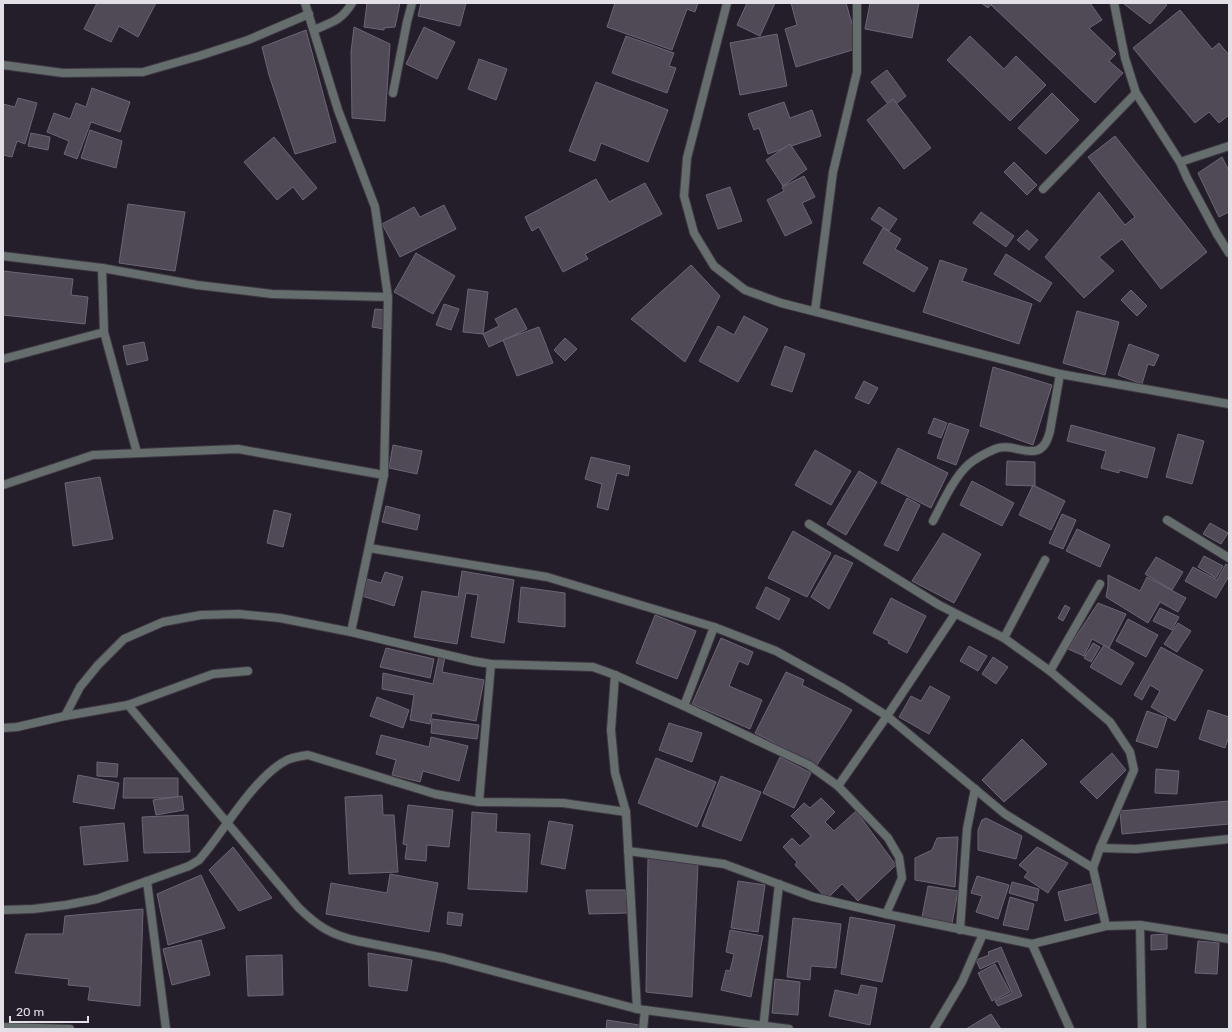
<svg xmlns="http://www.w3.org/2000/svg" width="1232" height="1032" font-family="Rubik,sans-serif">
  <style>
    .building { fill: #504a57; stroke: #6c6674 }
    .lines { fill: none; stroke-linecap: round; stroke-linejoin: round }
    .service-casing { stroke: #3f3944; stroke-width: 10 }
    .minor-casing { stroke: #3f3944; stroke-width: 10 }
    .service { stroke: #656e6d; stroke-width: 8 }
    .minor { stroke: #656e6d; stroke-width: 8 }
  </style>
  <rect width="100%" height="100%" fill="#241e2a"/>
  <g class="building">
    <polygon points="97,3 156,3 138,37 119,26 111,42 84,29"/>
    <polygon points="367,3 400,3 395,27 384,28 384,30 364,27"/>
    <polygon points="421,3 466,3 460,26 418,16"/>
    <polygon points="615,3 698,3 695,12 687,9 672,50 607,27"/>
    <polygon points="747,3 775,3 760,36 737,25"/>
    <polygon points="791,3 846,3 859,48 796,67 785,29 797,25"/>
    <polygon points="870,3 919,3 912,38 865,29"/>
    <polygon points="981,3 992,3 988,8"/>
    <polygon points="993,3 1090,3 1102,20 1089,28 1116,54 1109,61 1123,73 1095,103 991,5"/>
    <polygon points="1125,3 1164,3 1167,5 1150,24 1124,4"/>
    <polygon points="1180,10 1212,49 1219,43 1229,55 1229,115 1219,123 1209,112 1195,123 1133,48"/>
    <polygon points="354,27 390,44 385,121 352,118 351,52"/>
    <polygon points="424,27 455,42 437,79 406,64"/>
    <polygon points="306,30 336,142 295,154 269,75 262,47"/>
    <polygon points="777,34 787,86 740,95 730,43"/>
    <polygon points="626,36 674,53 669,66 676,68 667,93 612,73"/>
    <polygon points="970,36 1004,69 1016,56 1046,85 1010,121 947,60"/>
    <polygon points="479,59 507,69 496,100 468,89"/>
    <polygon points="887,70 906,96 891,108 871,82"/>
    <polygon points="596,82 668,110 648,162 601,143 595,161 569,151"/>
    <polygon points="92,88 130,102 120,132 91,122 77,159 64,154 69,141 47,132 54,113 70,119 76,103 86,107"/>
    <polygon points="1052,93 1079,120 1046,154 1018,128"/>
    <polygon points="18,98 37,103 25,144 17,141 12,157 3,155 3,104 15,107"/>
    <polygon points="893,99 931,148 904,169 867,120"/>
    <polygon points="784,102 790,118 812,110 821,136 768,154 759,128 754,130 748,114"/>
    <polygon points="90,130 122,141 116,168 81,158"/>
    <polygon points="31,133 50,137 48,150 28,146"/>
    <polygon points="1115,136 1207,252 1161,289 1122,239 1099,257 1114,271 1084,298 1045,257 1099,192 1125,225 1135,217 1088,157"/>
    <polygon points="274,137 317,188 303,200 293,187 277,200 244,162"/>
    <polygon points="790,144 807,169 783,186 766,160"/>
    <polygon points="1222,157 1229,171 1229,212 1219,217 1198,173"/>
    <polygon points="1014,162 1037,185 1027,195 1004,172"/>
    <polygon points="804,176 815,197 802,203 812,223 785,236 767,200 784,191 782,187"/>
    <polygon points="596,179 609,202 645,183 662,214 585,254 588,259 563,272 539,227 532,231 525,217"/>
    <polygon points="730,187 742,221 718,229 706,195"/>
    <polygon points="128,204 185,212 175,271 119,263"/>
    <polygon points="444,205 456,229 400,257 382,224 414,207 420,217"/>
    <polygon points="879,207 897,219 889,231 871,219"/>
    <polygon points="981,212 1014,236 1006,247 973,223"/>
    <polygon points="883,228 901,239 895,249 928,268 914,292 863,263"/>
    <polygon points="1027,230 1038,240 1029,250 1017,240"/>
    <polygon points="416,253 455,276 433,314 394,292"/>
    <polygon points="1006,254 1052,283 1040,302 994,274"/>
    <polygon points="940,260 967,269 962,281 1032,304 1019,344 923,312"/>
    <polygon points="691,265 720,296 685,362 631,319"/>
    <polygon points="3,271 73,279 71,295 88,297 85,324 3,315"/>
    <polygon points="468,289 488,292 483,334 463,332"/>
    <polygon points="1131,290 1147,306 1137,316 1121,300"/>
    <polygon points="444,304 459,309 451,330 436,325"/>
    <polygon points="516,308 527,329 489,347 483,334 499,326 495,319"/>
    <polygon points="375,309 387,310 384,329 372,327"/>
    <polygon points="1077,311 1119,322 1105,375 1063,363"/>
    <polygon points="744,316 768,329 738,382 699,361 718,326 734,335"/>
    <polygon points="539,327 553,363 517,376 503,340"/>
    <polygon points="565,338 577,349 565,361 554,350"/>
    <polygon points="144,342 148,360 127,365 123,346"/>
    <polygon points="1129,344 1159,355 1154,366 1148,364 1142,384 1118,375"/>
    <polygon points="785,346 805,354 792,392 771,385"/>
    <polygon points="993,367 1052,385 1033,445 980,426"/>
    <polygon points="864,381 878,388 869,404 855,398"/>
    <polygon points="934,418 947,423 941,438 928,433"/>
    <polygon points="949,423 969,430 956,465 937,458"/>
    <polygon points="1071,425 1155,448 1147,478 1119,470 1119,473 1101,468 1106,451 1067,441"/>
    <polygon points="1178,434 1204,441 1192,484 1166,477"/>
    <polygon points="393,445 422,451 417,474 389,468"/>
    <polygon points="898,448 948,473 931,508 881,483"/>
    <polygon points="815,450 851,471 831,505 795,485"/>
    <polygon points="591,457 630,466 628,476 617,473 608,510 597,507 602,484 585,479"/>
    <polygon points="1007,461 1035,462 1035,486 1006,485"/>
    <polygon points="859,471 877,482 846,535 827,524"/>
    <polygon points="100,477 113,539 73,546 65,483"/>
    <polygon points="972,481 1014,503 1002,526 960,505"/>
    <polygon points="1033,485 1065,501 1051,530 1019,515"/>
    <polygon points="907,498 920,505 898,551 884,545"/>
    <polygon points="386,506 420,515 417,530 382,522"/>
    <polygon points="274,510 291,514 283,547 267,543"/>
    <polygon points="1062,514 1076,520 1063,549 1049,543"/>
    <polygon points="1210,523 1228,533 1221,544 1203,534"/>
    <polygon points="1077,529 1110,545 1100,567 1066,551"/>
    <polygon points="793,531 831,553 807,597 768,578"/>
    <polygon points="943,533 981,554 954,603 912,581"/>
    <polygon points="835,555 853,563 829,609 811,597"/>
    <polygon points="1204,556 1223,566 1216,578 1198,567"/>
    <polygon points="1156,557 1183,572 1172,590 1145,574"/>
    <polygon points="1226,564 1229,566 1229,576 1216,598 1185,581 1193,567 1217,580"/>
    <polygon points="462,571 514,580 504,643 471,637 478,595 466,593 457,644 414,637 422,591 458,597"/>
    <polygon points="385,572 403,577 394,606 362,596 367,579 381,583"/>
    <polygon points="1108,575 1140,591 1147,577 1186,598 1178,612 1160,602 1148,623 1106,597 1108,586"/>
    <polygon points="521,587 565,593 565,627 518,622"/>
    <polygon points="766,587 790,599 779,620 756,608"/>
    <polygon points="891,598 926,616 907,653 888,643 889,641 873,633"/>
    <polygon points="1098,603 1126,614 1109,648 1092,639 1084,656 1068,649"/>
    <polygon points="1065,605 1070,608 1063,621 1058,618"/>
    <polygon points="1160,608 1179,617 1172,630 1153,621"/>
    <polygon points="655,615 696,631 677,679 636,663"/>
    <polygon points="1128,619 1158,635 1146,657 1116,641"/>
    <polygon points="1178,623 1191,631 1177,652 1164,644"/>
    <polygon points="721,638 753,652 748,665 739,661 729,686 762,700 750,729 692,704"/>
    <polygon points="1093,643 1100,647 1091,662 1084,658"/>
    <polygon points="1104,645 1134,663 1121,685 1090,667"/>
    <polygon points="969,646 987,656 978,671 960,661"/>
    <polygon points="1161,647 1203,670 1175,721 1151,707 1160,691 1150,685 1142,700 1134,695"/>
    <polygon points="386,648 434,659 430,678 380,667"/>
    <polygon points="439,656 445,657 442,672 484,680 476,721 432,713 430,724 410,720 414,695 382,689 383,673 433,684"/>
    <polygon points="993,657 1008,667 996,684 982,674"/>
    <polygon points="786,672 804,680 802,685 852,710 817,765 755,733"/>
    <polygon points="930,686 950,697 929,734 899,717 911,696 921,701"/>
    <polygon points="377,697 409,710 403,728 370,716"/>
    <polygon points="1208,710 1229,717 1229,736 1225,748 1199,739"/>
    <polygon points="1147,711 1167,718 1157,748 1136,741"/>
    <polygon points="432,719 479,725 477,739 431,733"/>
    <polygon points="669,723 702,733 692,762 659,750"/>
    <polygon points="381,735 429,747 431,737 468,746 459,781 423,771 420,782 392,775 396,760 376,754"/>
    <polygon points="1022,739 1047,764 1004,802 982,780"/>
    <polygon points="1112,753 1126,770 1097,799 1080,782"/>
    <polygon points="780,757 811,773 794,808 763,793"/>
    <polygon points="656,758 716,782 697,827 638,803"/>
    <polygon points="97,762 118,764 117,777 97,776"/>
    <polygon points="1156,769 1179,771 1177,794 1155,793"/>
    <polygon points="78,775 119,783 114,809 73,802"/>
    <polygon points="721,776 761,792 741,841 702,826"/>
    <polygon points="124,778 178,778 178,798 123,798"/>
    <polygon points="382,795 383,815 394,815 398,872 349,874 345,797"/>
    <polygon points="182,796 184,810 156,815 153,800"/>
    <polygon points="821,798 835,812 825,822 834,831 856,811 896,865 858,901 842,884 827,899 795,865 797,862 783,847 792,838 800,846 811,836 791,816 804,803 810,808"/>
    <polygon points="1229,801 1229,824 1122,834 1120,811"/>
    <polygon points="408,805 453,810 449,847 427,845 426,861 405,859 407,845 403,844"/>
    <polygon points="472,812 497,814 496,832 530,834 527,892 468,889"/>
    <polygon points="188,815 190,852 144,853 142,817"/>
    <polygon points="986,818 1022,836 1016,859 978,850 978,830 982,820"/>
    <polygon points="549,821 573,825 565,869 541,864"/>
    <polygon points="124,823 128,861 84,865 80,827"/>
    <polygon points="958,837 955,887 915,880 915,858 932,850 937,838"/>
    <polygon points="233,847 272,898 239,911 209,870"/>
    <polygon points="1037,847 1068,863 1048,893 1024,877 1028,872 1019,865"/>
    <polygon points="648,856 698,864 692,997 646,992"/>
    <polygon points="390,874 438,883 429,932 326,914 331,883 387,893"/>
    <polygon points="201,875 225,928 168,945 157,894"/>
    <polygon points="977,876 1009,885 998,919 976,912 982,896 971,893"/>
    <polygon points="738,881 765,885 758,932 731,928"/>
    <polygon points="1012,882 1039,889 1037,901 1009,893"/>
    <polygon points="1095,883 1101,912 1065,921 1058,892"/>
    <polygon points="928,886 958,891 952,924 922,917"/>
    <polygon points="586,890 625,890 628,913 589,914"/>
    <polygon points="1010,897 1034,904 1028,930 1003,925"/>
    <polygon points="143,909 140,1006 88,1000 90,987 68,985 69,979 15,973 26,934 63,934 65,916"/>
    <polygon points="448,912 463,914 461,926 447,924"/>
    <polygon points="850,917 895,925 882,982 841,974"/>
    <polygon points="793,918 841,924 836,968 811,966 810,980 787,977"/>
    <polygon points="730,930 763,936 751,997 721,990 726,970 730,971 734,954 726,952"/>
    <polygon points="1167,934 1167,949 1151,950 1151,935"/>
    <polygon points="201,940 210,975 172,985 163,949"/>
    <polygon points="1198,941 1219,943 1217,974 1195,973"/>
    <polygon points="1001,947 1022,996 998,1006 995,1001 1012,993 998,961 980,969 976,960 989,955 988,952"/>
    <polygon points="368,953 412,960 407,991 369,986"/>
    <polygon points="282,955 283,995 248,996 246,956"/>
    <polygon points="995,964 1010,992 992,1001 978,973"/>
    <polygon points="775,979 800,982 798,1015 772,1013"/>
    <polygon points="861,985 877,988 870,1025 829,1016 835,990 858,995"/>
    <polygon points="991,1014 1001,1029 966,1029"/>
    <polygon points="607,1020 639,1025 639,1029 606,1029"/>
  </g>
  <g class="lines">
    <g class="service-casing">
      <g id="service">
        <polyline points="1167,520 1229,558"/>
        <path d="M933,521C942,504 954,477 969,464C976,458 986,453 995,449C1016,440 1041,469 1050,431L1060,374"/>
        <polyline points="1004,638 1045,560"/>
        <polyline points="1050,671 1100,584"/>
      </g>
    </g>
    <g class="minor-casing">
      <g id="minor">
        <polyline points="305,3 338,110 375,207 388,297 384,475 351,632"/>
        <polyline points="727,3 687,158 684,196 694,233 714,266 745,290 781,303 1060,374 1229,404"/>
        <polyline points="1114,3 1125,58 1136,93 1180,162 1187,178 1217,234 1229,253"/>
        <path d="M314,30C332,22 341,21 352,3"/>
        <polyline points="3,65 63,73 143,72 199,56 248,40 309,14"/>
        <polyline points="393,93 407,22 412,3"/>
        <polyline points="1180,162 1229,146"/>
        <polyline points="1043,189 1136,93"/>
        <polyline points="3,256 102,268 197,285 272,294 388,297"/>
        <polyline points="102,268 104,332 137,453"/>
        <polyline points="815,311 833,172 857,72 857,3"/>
        <polyline points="3,359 104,332"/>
        <polyline points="3,485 93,455 238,449 384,475"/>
        <polyline points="809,524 939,605 1004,638 1050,671 1110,722 1130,752 1134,770 1100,848 1093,868"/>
        <polyline points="369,548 547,577 714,627 776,651 841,687 887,716 1005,814 1093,868 1106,926"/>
        <polyline points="615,675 611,730 615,773 626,812 637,1009"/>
        <path d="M128,705L298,907C317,926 331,935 358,941L444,958L637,1009L789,1029"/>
        <polyline points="684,706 714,627"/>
        <polyline points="65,716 80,687 98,665 124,639 163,622 201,615 239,614 280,618 351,632 473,661 491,664 593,667 615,675 684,706 809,765 838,786 888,838 899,857 902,878 886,914"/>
        <polyline points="3,728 17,727 65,716 128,705 213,674 248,671"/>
        <polyline points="838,786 887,716 955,614"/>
        <polyline points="479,802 491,664"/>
        <polyline points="1100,848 1136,849 1229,839"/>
        <polyline points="628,851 724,864 813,897 886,914 1032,944 1106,926 1140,925 1229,939"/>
        <polyline points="147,881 166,1029"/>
        <path d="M3,910L33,909L66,905L97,899L189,866L199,860L204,854C222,832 237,807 256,786C265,776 275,766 287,760C294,757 300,756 308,755L435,794L479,802L563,803L626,812"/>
        <polyline points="1140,925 1142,1029"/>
        <polyline points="960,930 967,829 975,789"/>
        <polyline points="1032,944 1070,1029"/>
        <polyline points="3,1027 70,1029"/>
        <polyline points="643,1029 645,1010"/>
        <polyline points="763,1029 779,884"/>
        <polyline points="934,1029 962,982 983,934"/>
      </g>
    </g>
    <use href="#service" class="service"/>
    <use href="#minor" class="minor"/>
  </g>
  <rect width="1232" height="1032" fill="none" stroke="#e3dfe7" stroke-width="8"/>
  <path d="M10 1016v6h78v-6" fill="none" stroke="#e3dfe7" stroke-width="2"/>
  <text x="16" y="1016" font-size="12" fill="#e3dfe7" stroke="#241e2a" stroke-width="3" paint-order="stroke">20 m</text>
</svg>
